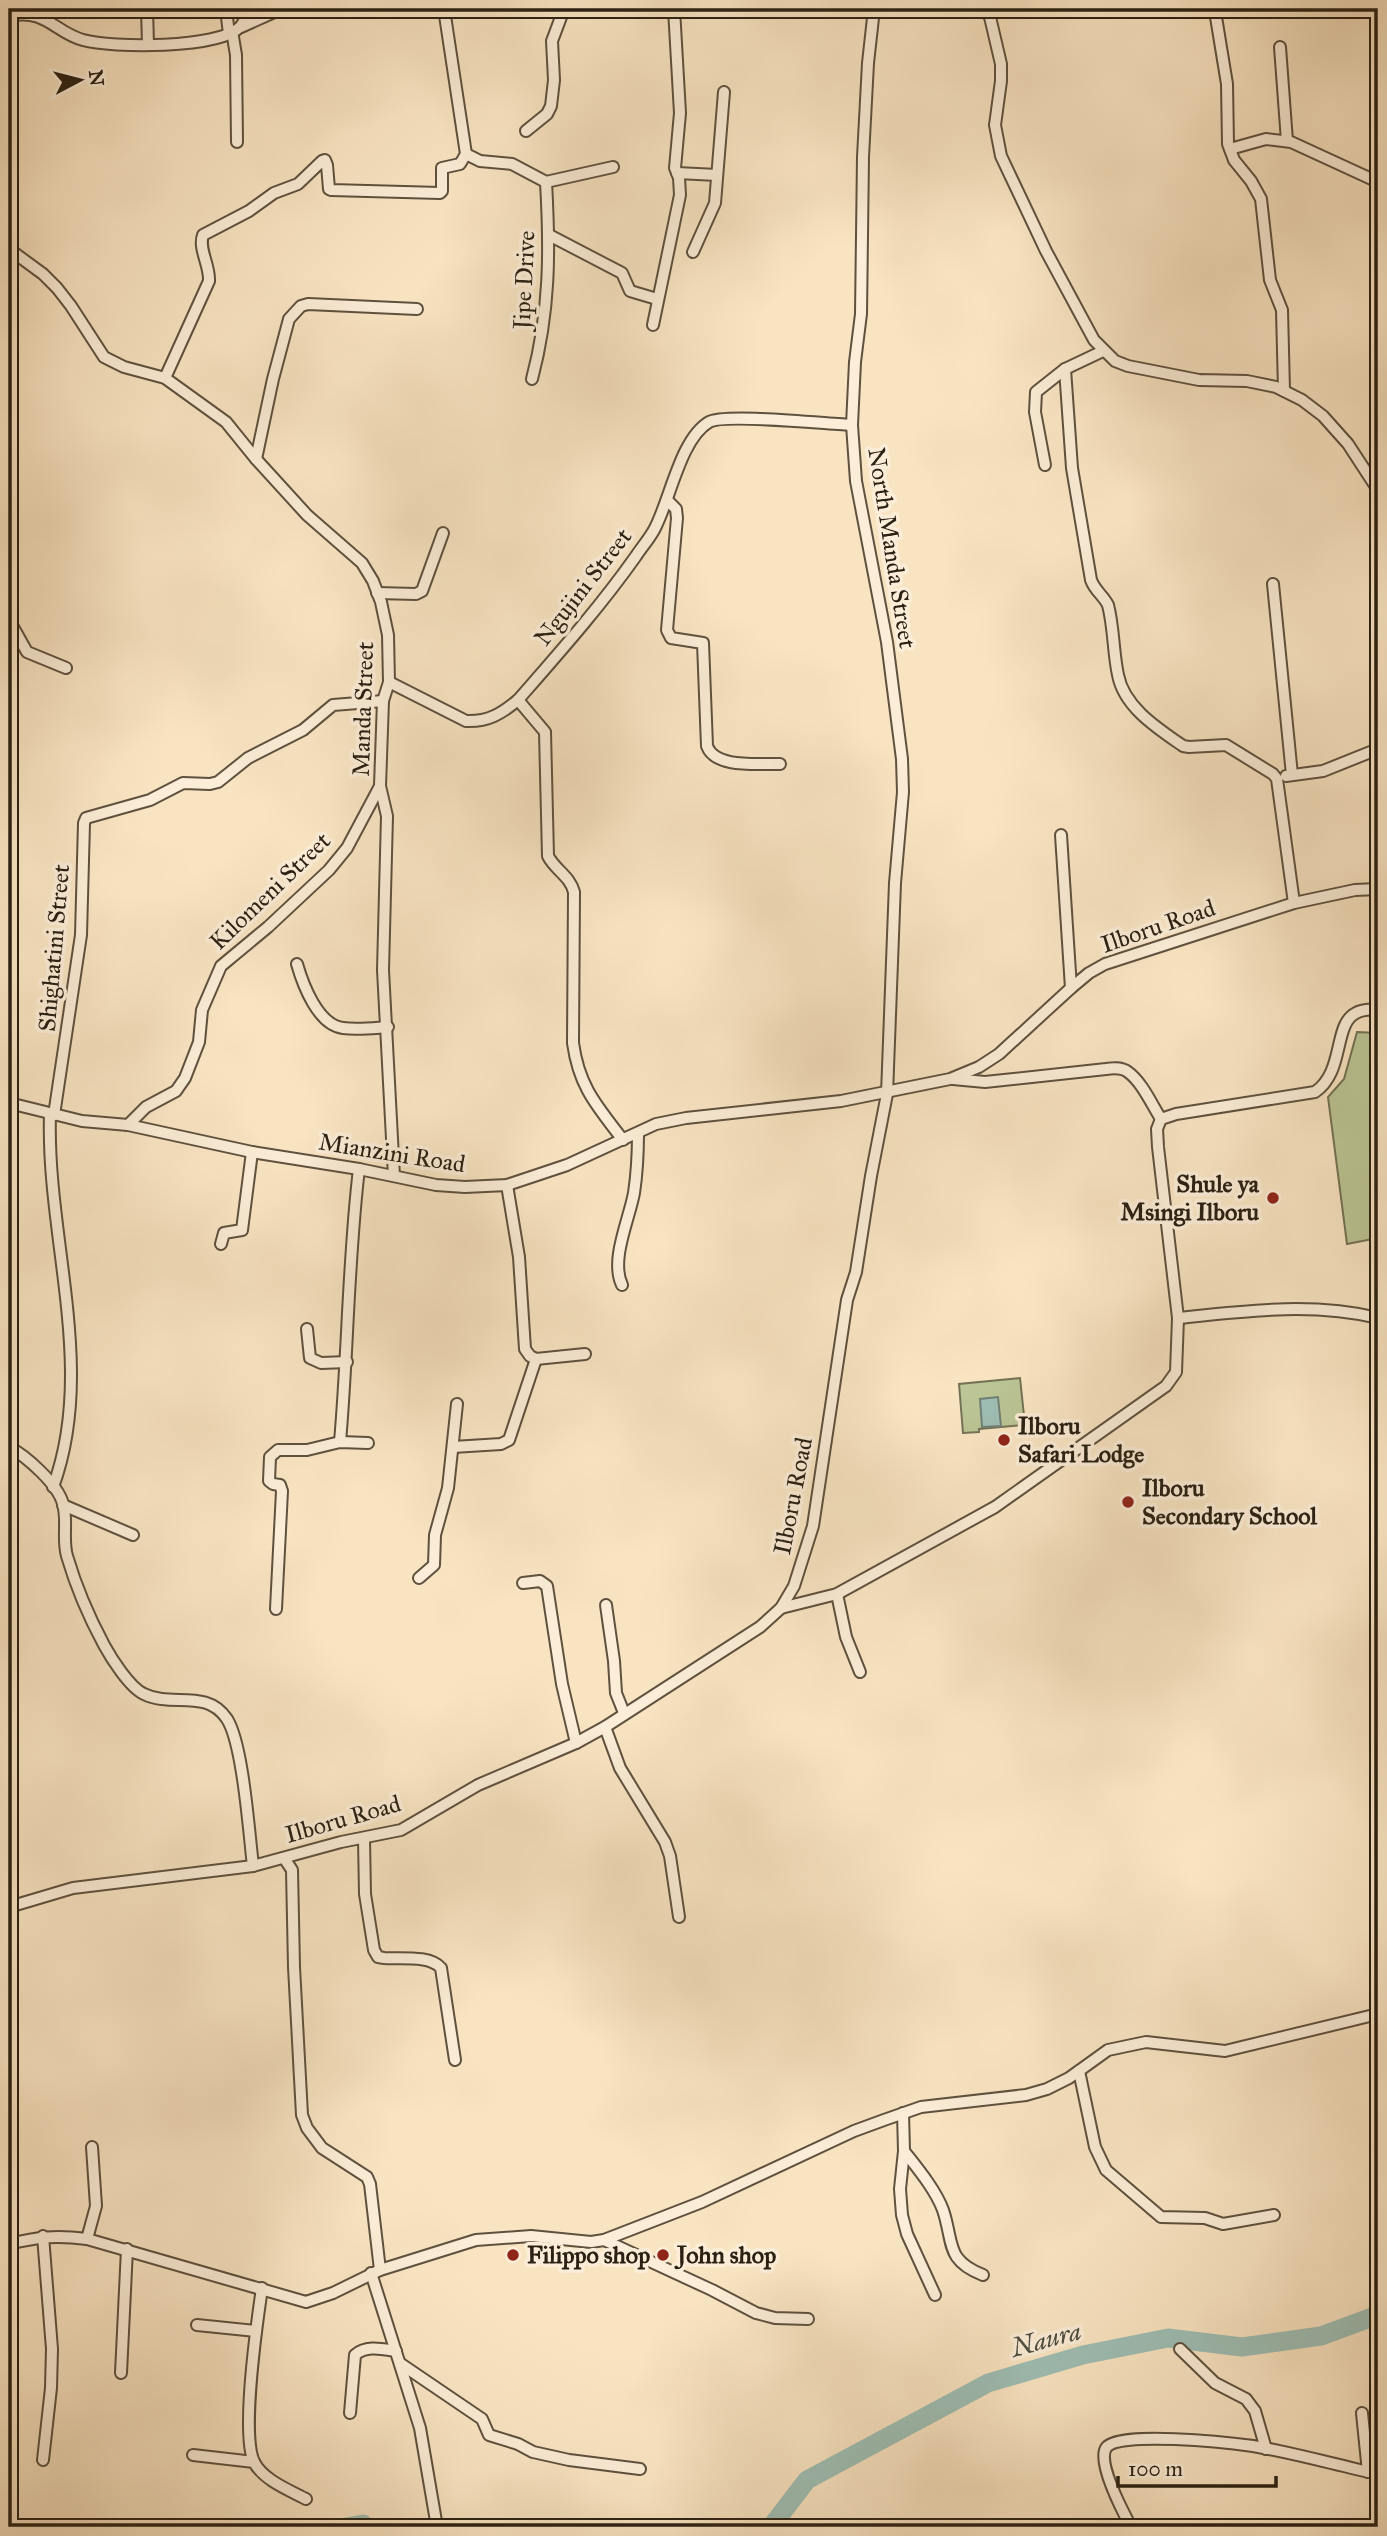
<svg xmlns="http://www.w3.org/2000/svg" width="1387" height="2536" font-family="'IM FELL Great Primer',serif">
  <style>
    .green { fill: #bbc595; stroke: #727254; stroke-width: 2 }
    .water { fill: #9ebeb4; stroke: #707f74; stroke-width: 2 }
    .lines { fill: none; stroke-linecap: round; stroke-linejoin: round }
    .river { stroke: #9ebeb4; stroke-width: 19 }
    .minor-casing { stroke: #5e513f; stroke-width: 14 }
    .minor { stroke: #fbedd7; stroke-width: 10 }
    .poi-dot { fill: #8f2418; stroke: #fbedd7; stroke-width: 2.5 }
    .labels { text-anchor: middle; dominant-baseline: central; stroke-width: 7; stroke-linejoin: round; paint-order: stroke }
    .street-label { font-size: 24px; fill: #2a2013; stroke: #fbedd7 }
    .poi-label { font-size: 24px; font-weight: bold; fill: #2a2013; stroke: #fbedd7; text-anchor: start }
    .water-label { font-size: 26px; font-style: italic; fill: #4d4f43; stroke: #fbedd7 }
  </style>
  <rect width="100%" height="100%" fill="#f9e4c2"/>
  <filter id="stains"><feTurbulence type="fractalNoise" baseFrequency=".00286" numOctaves="4"/><feColorMatrix values="0 0 0 0 .2 0 0 0 0 .09 0 0 0 0 .02 0 0 0 .5 -.17"/></filter>
  <radialGradient id="worn" r=".72"><stop offset=".6" stop-color="#630" stop-opacity="0"/><stop offset="1" stop-color="#630" stop-opacity=".3"/></radialGradient>
  <g class="green">
    <polygon points="1357,1032 1378,1033 1378,1238 1347,1244 1328,1097 1344,1079"/>
    <polygon points="1020,1378 1025,1425 979,1429 979,1432 963,1433 959,1384"/>
  </g>
  <polygon class="water" points="998,1397 1001,1426 982,1427 980,1399"/>
  <g class="lines">
    <g class="river">
      <polyline points="346,2527 363,2524 366,2527"/>
      <polyline points="771,2527 807,2480 988,2383 1083,2355 1168,2338 1242,2347 1321,2336 1378,2315"/>
    </g>
    <g class="minor-casing">
      <g id="minor">
        <polyline points="147,9 148,45"/>
        <polyline points="226,9 229,34"/>
        <polyline points="444,9 466,154 480,161 512,164 546,182 613,167"/>
        <polyline points="984,9 990,17 1001,64 1001,81 995,125 1001,156 1046,251 1094,340 1115,361 1128,366 1199,380 1247,381 1276,387 1302,400 1323,416 1348,444 1378,490"/>
        <path d="M9,16C46,8 54,32 83,40C112,48 218,49 240,27C244,23 247,14 250,9"/>
        <polyline points="1216,17 1227,84 1228,144 1234,160 1251,181 1261,199 1270,280 1282,310 1284,391"/>
        <polyline points="241,27 281,9"/>
        <polyline points="232,31 236,55 237,142"/>
        <polyline points="1280,47 1287,141"/>
        <polyline points="526,131 547,114 551,106 554,80 552,41 564,9"/>
        <polyline points="1230,149 1266,139 1291,142 1378,182"/>
        <polyline points="677,173 717,175"/>
        <polyline points="549,235 622,273 630,291 657,299"/>
        <polyline points="9,249 43,274 57,288 71,306 104,357 124,367 165,378 226,422 256,459 307,515 362,563 373,581 381,602 388,635 389,682 383,701 380,786 387,816 383,970 394,1176"/>
        <polyline points="693,252 715,203 724,92"/>
        <polyline points="653,325 680,195 679,178 675,168 680,113 674,9"/>
        <path d="M1065,369L1072,468L1091,580C1095,591 1103,595 1108,605C1114,628 1113,652 1118,675C1124,707 1157,728 1183,746L1189,747L1226,745L1273,774L1277,779L1294,903"/>
        <path d="M165,378L209,281C210,265 198,249 203,235L249,211L274,193L298,184L322,161L325,160L327,165L329,189L331,190L440,193L442,191V168L460,164L466,154"/>
        <path d="M532,379C550,311 550,252 546,182"/>
        <polyline points="256,459 273,379 289,319 301,306 308,304 417,309"/>
        <polyline points="1045,465 1035,412 1036,392 1065,369 1103,351"/>
        <path d="M667,500L676,509L677,518L667,630L671,638L703,643L707,746C715,769 759,763 780,764"/>
        <polyline points="1273,584 1292,775"/>
        <polyline points="377,593 416,594 422,591 443,533"/>
        <polyline points="9,620 27,652 66,668"/>
        <path d="M389,682L466,721C488,722 501,714 518,700C559,653 600,607 636,556C642,547 649,539 654,530C670,501 680,439 709,422C725,413 827,424 852,425"/>
        <path d="M518,700L545,732L548,856C555,870 570,876 574,892L573,1043C579,1087 597,1106 623,1140"/>
        <polyline points="1286,776 1323,771 1378,749"/>
        <polyline points="1061,835 1071,988"/>
        <path d="M297,964C303,985 318,1025 343,1028C358,1030 373,1028 388,1027"/>
        <path d="M953,1079L985,1082L1106,1069C1113,1068 1122,1067 1128,1072C1142,1082 1152,1105 1161,1119"/>
        <polyline points="9,1103 82,1121 128,1125 252,1152 359,1169 436,1185 465,1187 507,1185 567,1165 656,1124 686,1118 841,1101 950,1079 979,1067 999,1054 1071,988 1089,973 1105,964 1294,903 1355,890 1378,889"/>
        <path d="M50,1115C46,1237 97,1368 53,1487"/>
        <polyline points="54,1115 81,935 84,823 86,818 150,800 183,783 210,784 218,782 248,758 303,730 333,705 383,701"/>
        <polyline points="128,1125 146,1107 176,1091 185,1078 199,1042 202,1010 221,966 268,927 329,870 347,848 380,786"/>
        <polyline points="507,1185 519,1257 525,1349 530,1356 536,1359 585,1354"/>
        <polyline points="221,1244 224,1233 242,1230 252,1152"/>
        <path d="M622,1285C610,1260 629,1220 634,1193C637,1173 638,1153 638,1133"/>
        <path d="M1178,1318C1245,1311 1312,1302 1378,1318"/>
        <polyline points="307,1329 310,1358 321,1363 347,1362"/>
        <path d="M340,1442C348,1351 348,1260 359,1169"/>
        <path d="M9,1447C26,1456 58,1484 63,1504C68,1521 62,1539 67,1556C76,1587 89,1617 104,1645C111,1658 130,1688 144,1694C172,1708 206,1688 227,1719C243,1744 249,1833 253,1866"/>
        <polyline points="453,1447 501,1444 509,1440 536,1359"/>
        <polyline points="63,1505 133,1535"/>
        <polyline points="419,1578 434,1565 435,1535 448,1488 457,1404"/>
        <polyline points="523,1583 540,1581 547,1586 562,1684 576,1743"/>
        <polyline points="837,1594 846,1637 860,1672"/>
        <polyline points="606,1605 614,1661 616,1693 624,1713"/>
        <path d="M781,1608L837,1594L995,1507L1166,1386L1176,1372L1178,1318L1158,1147L1157,1129L1161,1119L1176,1114L1315,1092C1345,1072 1333,1024 1356,1013C1362,1009 1371,1010 1378,1009"/>
        <polyline points="276,1609 282,1491 280,1485 273,1484 269,1481 270,1457 278,1450 307,1450 340,1442 368,1443"/>
        <polyline points="605,1727 620,1768 665,1842 670,1856 679,1917"/>
        <path d="M364,1839L365,1894L374,1950L378,1957L384,1958C401,1959 430,1955 441,1968L455,2060"/>
        <polyline points="284,1858 292,1870 294,1967 302,2115 307,2128 322,2148 367,2177 370,2184 380,2270"/>
        <polyline points="9,1907 73,1888 253,1866 341,1842 401,1830 478,1785 576,1743 605,1727 760,1627 781,1608 794,1586 813,1526 847,1300 856,1272 871,1176 887,1094 895,883 903,792 902,759 887,642 856,481 852,425 855,362 861,314 863,157 868,63 874,9"/>
        <polyline points="1079,2071 1095,2147 1106,2170 1161,2217 1205,2218 1223,2224 1274,2215"/>
        <polyline points="903,2113 904,2151 900,2189 902,2215 907,2234 935,2295"/>
        <path d="M904,2151C918,2169 935,2189 943,2210C954,2243 945,2260 983,2275"/>
        <polyline points="43,2236 52,2349 51,2388 43,2460"/>
        <polyline points="87,2239 96,2206 92,2147"/>
        <polyline points="604,2240 712,2290 756,2313 775,2318 808,2319"/>
        <path d="M9,2244C38,2237 56,2235 87,2239L306,2302L333,2293L380,2270L476,2240L531,2236L591,2242L604,2240L702,2202L854,2131L884,2120L921,2107L1026,2095L1047,2089L1069,2078L1108,2050L1146,2042L1225,2051L1378,2014"/>
        <polyline points="371,2273 420,2428 437,2527"/>
        <path d="M262,2288C257,2322 241,2434 254,2462C263,2480 289,2490 306,2499"/>
        <polyline points="197,2325 256,2331"/>
        <polyline points="1180,2349 1215,2383 1246,2399 1255,2411 1266,2449"/>
        <polyline points="401,2364 482,2419 489,2435 518,2444 533,2452 569,2460 640,2469"/>
        <polyline points="121,2373 127,2249"/>
        <path d="M350,2413L355,2355C366,2345 382,2349 396,2351"/>
        <polyline points="1362,2413 1368,2472"/>
        <polyline points="193,2455 254,2462"/>
        <path d="M1131,2527C1123,2512 1097,2463 1106,2448C1116,2430 1231,2443 1253,2446C1295,2453 1336,2465 1378,2474"/>
      </g>
    </g>
    <use href="#minor" class="minor"/>
  </g>
  <g class="poi-dot">
    <circle cx="1273" cy="1198" r="7"/>
    <circle cx="1004" cy="1440" r="7"/>
    <circle cx="1128" cy="1502" r="7"/>
    <circle cx="513" cy="2255" r="7"/>
    <circle cx="663" cy="2255" r="7"/>
  </g>
  <g class="labels">
    <g class="street-label">
      <text transform="translate(524 280) rotate(-87)">Jipe Drive</text>
      <text transform="translate(892 548) rotate(81)">North Manda Street</text>
      <text transform="translate(583 587) rotate(-52)">Ngujini Street</text>
      <text transform="translate(363 709) rotate(-88)">Manda Street</text>
      <text transform="translate(270 891) rotate(-44)">Kilomeni Street</text>
      <text transform="translate(1158 926) rotate(-19)">Ilboru Road</text>
      <text transform="translate(54 948) rotate(-85)">Shighatini Street</text>
      <text transform="translate(392 1153) rotate(9)">Mianzini Road</text>
      <text transform="translate(793 1496) rotate(-79)">Ilboru Road</text>
      <text transform="translate(343 1819) rotate(-16)">Ilboru Road</text>
    </g>
    <g class="poi-label">
      <text x="1259" y="1184" text-anchor="end">Shule ya<tspan x="1259" dy="28">Msingi Ilboru</tspan></text>
      <text x="1018" y="1426">Ilboru<tspan x="1018" dy="28">Safari Lodge</tspan></text>
      <text x="1142" y="1488">Ilboru<tspan x="1142" dy="28">Secondary School</tspan></text>
      <text x="527" y="2255">Filippo shop</text>
      <text x="677" y="2255">John shop</text>
    </g>
    <g class="water-label">
      <text transform="translate(1046 2339) rotate(-15)">Naura</text>
    </g>
  </g>
  <rect width="1387" height="2536" fill="none" stroke="#f9e4c2" stroke-width="35"/>
  <rect x="10" y="10" width="1366" height="2515" fill="none" stroke="#2a2013" stroke-width="3.5"/>
  <rect x="18" y="18" width="1352" height="2501" fill="none" stroke="#2a2013" stroke-width="2"/>
  <g transform="translate(80 80) rotate(83)" stroke="#fbedd7" stroke-width="5" paint-order="stroke">
  <path d="M0-5L12 26L0 18L-12 26Z" fill="#2a2013"/>
  <text y="-10" font-size="19" font-weight="bold" text-anchor="middle" fill="#2a2013">N</text>
  </g>
  <path d="M1118 2476v10h158v-10" fill="none" stroke="#2a2013" stroke-width="3.5"/>
  <text x="1128" y="2476" font-size="21" fill="#2a2013" stroke="#fbedd7" stroke-width="5" paint-order="stroke">100 m</text>
  <rect width="100%" height="100%" filter="url(#stains)"/>
  <rect width="100%" height="100%" fill="url(#worn)"/>
</svg>
